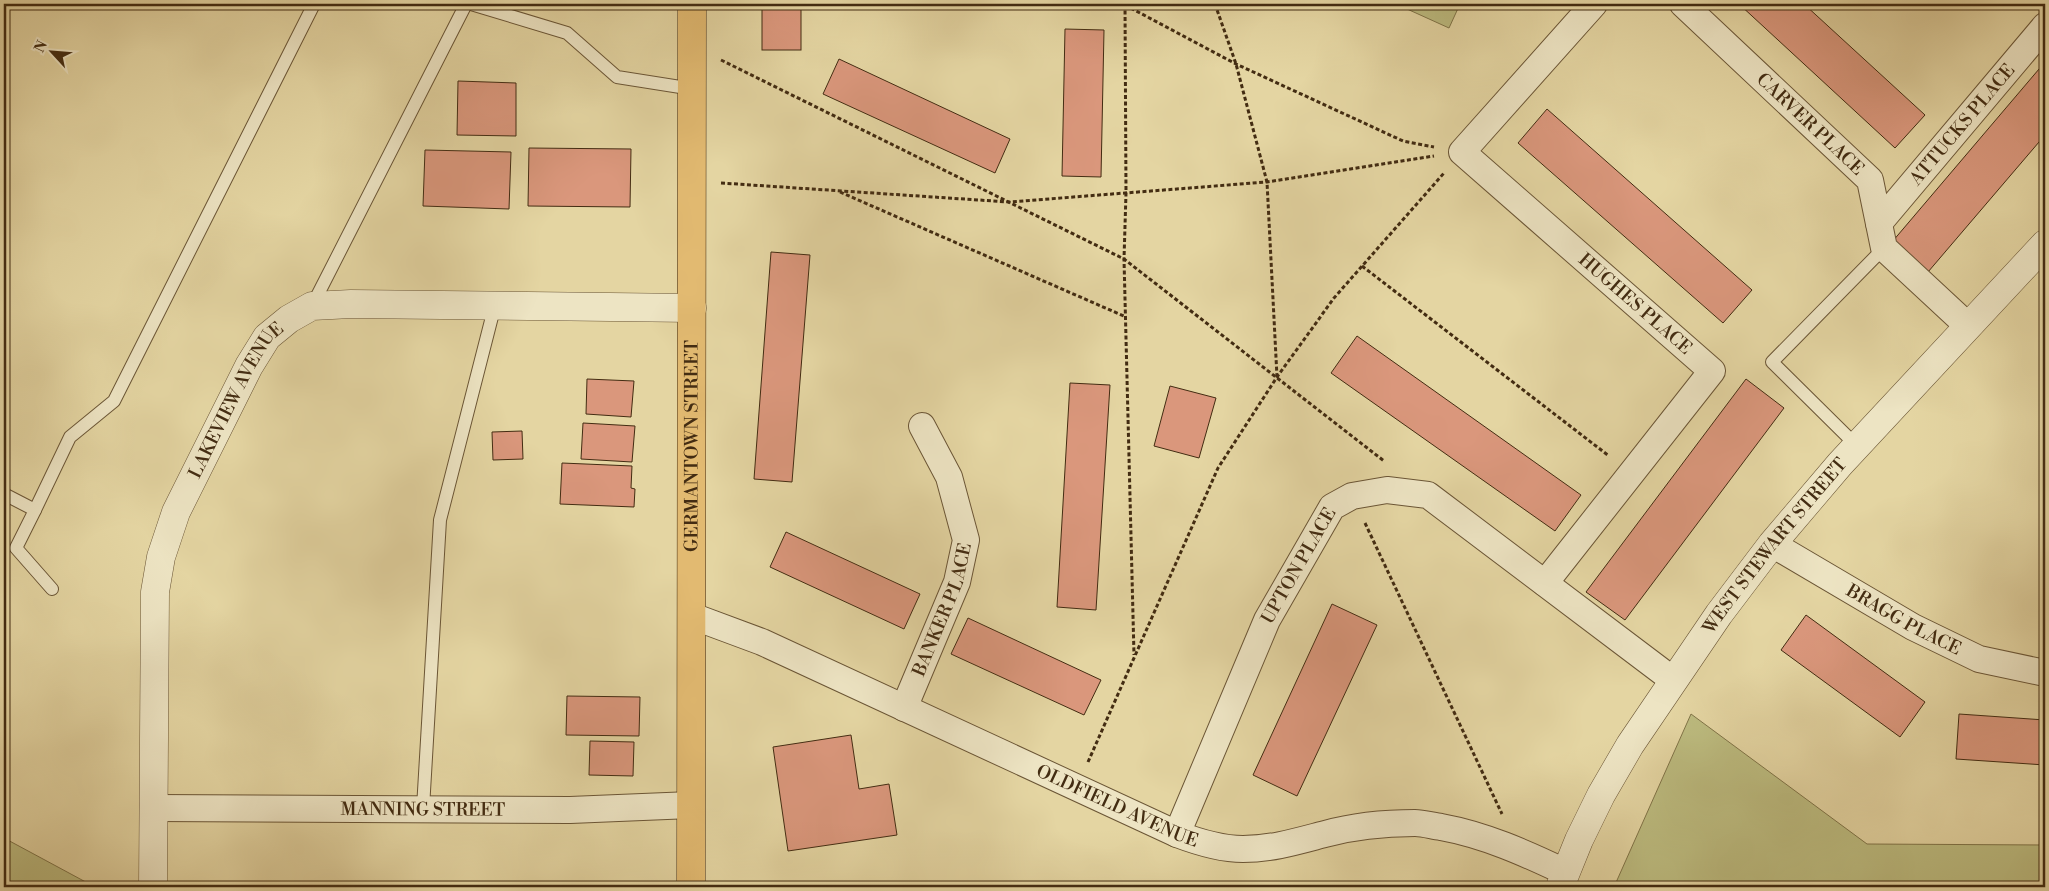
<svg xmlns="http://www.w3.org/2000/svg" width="2049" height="891" font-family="'Libre Bodoni',serif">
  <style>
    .green { fill: #bcbb7f; stroke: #807448 }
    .building { fill: #da977c; stroke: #432c12 }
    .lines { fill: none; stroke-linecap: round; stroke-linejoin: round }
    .service-casing { stroke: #6b5636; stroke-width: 14 }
    .minor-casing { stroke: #6b5636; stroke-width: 28 }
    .tertiary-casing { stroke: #6b5636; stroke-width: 29 }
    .primary-casing { stroke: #432c12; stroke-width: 29 }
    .path { stroke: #432c12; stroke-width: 3; stroke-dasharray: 4 2.5; stroke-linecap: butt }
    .service { stroke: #ede4c3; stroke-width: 12 }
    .minor { stroke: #ede4c3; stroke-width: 26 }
    .tertiary { stroke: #ede4c3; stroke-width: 28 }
    .primary { stroke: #e2ba71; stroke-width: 28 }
    .labels { text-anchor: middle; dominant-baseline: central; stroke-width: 4; stroke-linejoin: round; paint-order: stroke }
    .street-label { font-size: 18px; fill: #432c12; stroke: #ede4c3 }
  </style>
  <rect width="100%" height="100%" fill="#e4d5a2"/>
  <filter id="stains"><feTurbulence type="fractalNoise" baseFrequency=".004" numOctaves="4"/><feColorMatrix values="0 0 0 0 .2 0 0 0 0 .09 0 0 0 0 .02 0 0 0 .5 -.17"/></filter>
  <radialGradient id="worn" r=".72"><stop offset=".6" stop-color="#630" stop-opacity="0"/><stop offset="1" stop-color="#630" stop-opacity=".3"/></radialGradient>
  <g class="green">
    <polygon points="1396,4 1460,4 1449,28"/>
    <polygon points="1691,714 1867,844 2045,845 2045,887 1614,887"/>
    <polygon points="4,838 95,887 4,887"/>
  </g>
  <g class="building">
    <rect x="762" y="4" width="39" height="46"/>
    <polygon points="1739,4 1804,4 1925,115 1895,148"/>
    <polygon points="1065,29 1104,30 1101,177 1062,176"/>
    <polygon points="839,59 1010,139 995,173 823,94"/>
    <polygon points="2045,62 2045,135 1928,272 1892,242"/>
    <polygon points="458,81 516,83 516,136 457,135"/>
    <polygon points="1547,109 1752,290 1723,323 1518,143"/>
    <polygon points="529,148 631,149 630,207 528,206"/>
    <polygon points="425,150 511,152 509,209 423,206"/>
    <polygon points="771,252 810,255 792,482 754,479"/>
    <polygon points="1357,336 1581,495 1555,531 1331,373"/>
    <polygon points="587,379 634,381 631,417 586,414"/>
    <polygon points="1746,379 1784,408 1625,620 1586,592"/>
    <polygon points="1070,383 1110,385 1096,610 1057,607"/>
    <polygon points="1170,386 1216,398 1199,458 1154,446"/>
    <polygon points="583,423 635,426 632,462 581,459"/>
    <polygon points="522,431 523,459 493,460 492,432"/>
    <polygon points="562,463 632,466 631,488 635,489 634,507 560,504"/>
    <polygon points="786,532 920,594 904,629 770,567"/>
    <polygon points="1332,604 1377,625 1297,796 1253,775"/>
    <polygon points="1806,615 1925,702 1900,737 1781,650"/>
    <polygon points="968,618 1101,680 1084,715 951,654"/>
    <polygon points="567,696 640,697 639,736 566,735"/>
    <polygon points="1959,714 2045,720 2045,765 1956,759"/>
    <polygon points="851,735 859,789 889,784 897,835 788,851 773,747"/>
    <polygon points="590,741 634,742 633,776 589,775"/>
  </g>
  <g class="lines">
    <g class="service-casing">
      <g id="service">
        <polyline points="471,4 567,33 617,77 693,89"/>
        <polyline points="312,306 466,4"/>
        <polyline points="1857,446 1772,362 1884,248"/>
        <polyline points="4,494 35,510 70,437 114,401 314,4"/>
        <polyline points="35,510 16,548 52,589"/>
        <polyline points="423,808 440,520 495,305"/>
      </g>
    </g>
    <g class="minor-casing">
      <g id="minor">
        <path id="s1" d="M1683,4L1870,180L1884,248L1968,326"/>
        <path id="s2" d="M1879,223L2045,26"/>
        <path id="s3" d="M1772,544L1913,627L1979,659L2045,673"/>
        <polyline points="1545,583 1712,371 1462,152 1594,4"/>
        <path id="s4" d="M692,616L762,642L1177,834C1198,842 1220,849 1243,849C1272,849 1298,841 1325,834C1354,826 1385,823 1415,823C1423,823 1433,826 1441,827C1485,835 1525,853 1565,872"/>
        <path id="s5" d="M904,708L957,582L966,540L949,477L922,426"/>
        <path id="s6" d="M153,808L570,810L691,805"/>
        <path id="s7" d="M1177,834L1267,620L1332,507L1352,496L1387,490L1428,495L1673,680"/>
      </g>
    </g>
    <g class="tertiary-casing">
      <g id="tertiary">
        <path id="s8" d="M153,887L155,592L161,557L176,512L249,366L267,337L289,319L312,306L351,304L692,308"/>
        <path id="s9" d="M1560,887L1579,840L1601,795L1630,745L1719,614L1772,544L1840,464L2045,244"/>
      </g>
    </g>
    <g class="primary-casing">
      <g id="primary">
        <path id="s10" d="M691,887L692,4"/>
      </g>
    </g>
    <g class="path">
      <polyline points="1125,4 1126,193 1124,259 1134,655"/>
      <polyline points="1215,4 1236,64 1267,182 1277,377"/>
      <polyline points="1125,5 1236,64 1403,141 1434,147"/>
      <polyline points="721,60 1124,259 1384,461"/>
      <polyline points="721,183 1009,202 1267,182 1434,156"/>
      <polyline points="840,192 1126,317"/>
      <polyline points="1362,266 1609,456"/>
      <polyline points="1365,523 1502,814"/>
      <polyline points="1088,762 1218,468 1277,377 1334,298 1444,173"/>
    </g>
    <use href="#service" class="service"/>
    <use href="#minor" class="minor"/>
    <use href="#tertiary" class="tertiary"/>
    <use href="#primary" class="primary"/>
  </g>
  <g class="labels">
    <g class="street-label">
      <text stroke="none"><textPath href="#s1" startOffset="175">CARVER PLACE</textPath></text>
      <text stroke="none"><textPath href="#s2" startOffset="129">ATTUCKS PLACE</textPath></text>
      <text transform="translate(1635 304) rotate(41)">HUGHES PLACE</text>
      <text stroke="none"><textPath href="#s8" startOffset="505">LAKEVIEW AVENUE</textPath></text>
      <text stroke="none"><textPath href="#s10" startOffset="441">GERMANTOWN STREET</textPath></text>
      <text stroke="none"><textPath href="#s9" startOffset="405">WEST STEWART STREET</textPath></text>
      <text stroke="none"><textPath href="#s7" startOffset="295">UPTON PLACE</textPath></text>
      <text stroke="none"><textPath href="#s5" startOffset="106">BANKER PLACE</textPath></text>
      <text stroke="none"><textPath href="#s3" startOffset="152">BRAGG PLACE</textPath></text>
      <text stroke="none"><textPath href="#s4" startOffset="466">OLDFIELD AVENUE</textPath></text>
      <text stroke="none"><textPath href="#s6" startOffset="270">MANNING STREET</textPath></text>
    </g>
  </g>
  <rect width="2049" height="891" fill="none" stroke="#e4d5a2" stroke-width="20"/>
  <rect x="5" y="5" width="2039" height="881" fill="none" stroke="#432c12" stroke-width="2.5"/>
  <rect x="10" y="10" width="2029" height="871" fill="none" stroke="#432c12"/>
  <g transform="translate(52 52) rotate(296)" stroke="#ede4c3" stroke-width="4" paint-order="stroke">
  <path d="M0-4L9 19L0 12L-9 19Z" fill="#432c12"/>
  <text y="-8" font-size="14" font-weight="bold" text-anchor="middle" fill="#432c12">N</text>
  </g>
  <rect width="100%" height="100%" filter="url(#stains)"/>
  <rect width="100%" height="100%" fill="url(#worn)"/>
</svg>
